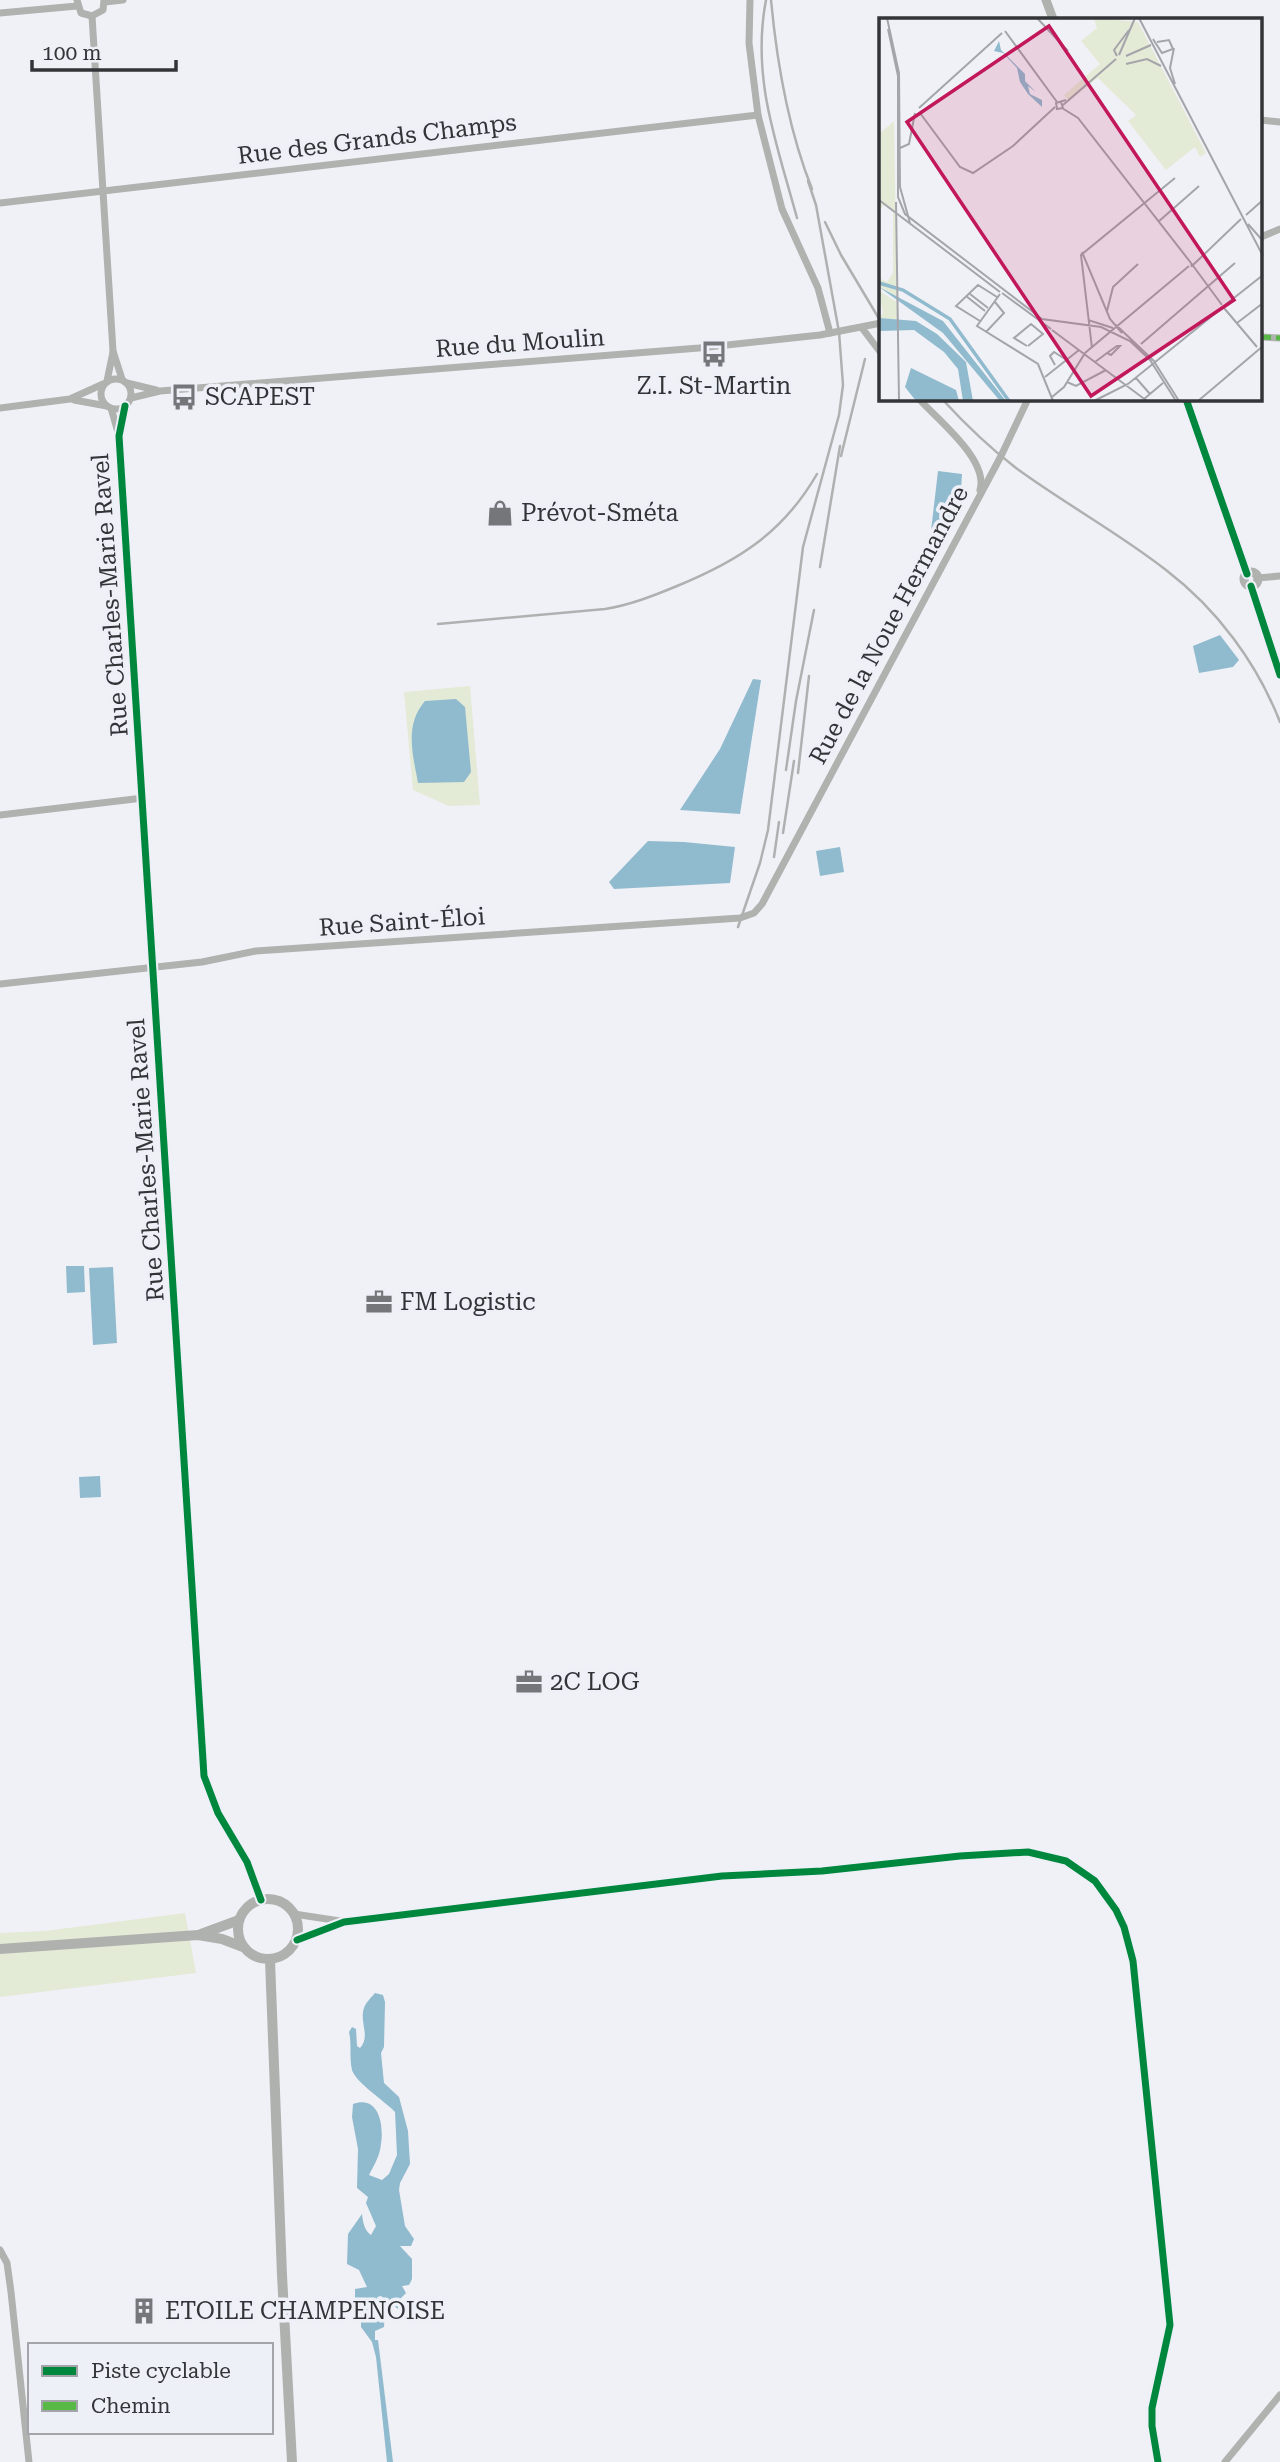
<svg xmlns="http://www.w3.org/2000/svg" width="1280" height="2462" font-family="'Roboto Serif',serif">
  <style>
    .green { fill: #e3ead6 }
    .water { fill: #90bace }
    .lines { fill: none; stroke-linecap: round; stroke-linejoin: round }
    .minor { stroke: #afb2af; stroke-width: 7 }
    .tertiary { stroke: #afb2af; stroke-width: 9 }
    .secondary { stroke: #afb1af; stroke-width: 10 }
    .rail { stroke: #afb1b1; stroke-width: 2.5 }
    .quiet { stroke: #58b947; stroke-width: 5; stroke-dasharray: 10 5; stroke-linecap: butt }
    .cycleway-casing { stroke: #eef0f8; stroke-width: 11 }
    .cycleway { stroke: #00873e; stroke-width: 7 }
    .labels { text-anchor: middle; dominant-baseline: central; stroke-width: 7; stroke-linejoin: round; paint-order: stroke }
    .street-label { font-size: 24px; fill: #333437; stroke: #eef0f8 }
    .poi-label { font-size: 24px; fill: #333437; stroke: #eef0f8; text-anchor: start }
    .inset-river { fill: none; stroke: #90bace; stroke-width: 3.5 }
    .inset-road { fill: none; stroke: #a4a5aa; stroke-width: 2 }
    .view { fill: #c2185b; fill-opacity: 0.15; stroke: #c2185b; stroke-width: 3.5 }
    .inset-edge { fill: none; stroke: #333437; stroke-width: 3.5 }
  </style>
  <rect width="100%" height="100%" fill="#f0f1f6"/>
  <g class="green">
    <polygon points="470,686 480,805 449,806 413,790 404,692"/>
    <polygon points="185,1913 196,1973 0,1997 0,1933 45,1931"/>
  </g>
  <g class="water">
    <polygon points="938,471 962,474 960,506 944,534 931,531"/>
    <polygon points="1220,635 1239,660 1233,667 1199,673 1193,646"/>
    <polygon points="753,679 761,680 740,814 680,810 720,749"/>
    <path d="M456,699L465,707L471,772L464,782L418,783C413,755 404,725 425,701Z"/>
    <polygon points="648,841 684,842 735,847 730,883 614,889 609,882"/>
    <polygon points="840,847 844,872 820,876 816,851"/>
    <polygon points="66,1266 84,1266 85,1292 67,1293"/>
    <polygon points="113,1267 117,1343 93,1345 89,1268"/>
    <polygon points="100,1476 101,1497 80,1498 79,1477"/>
    <path d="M375,1993L383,1995L385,2002L384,2047L381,2053L384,2083L399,2097L408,2131L410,2164L400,2183L399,2190L405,2226L414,2239L411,2246H400L412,2259V2279L409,2285L402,2286L406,2293L400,2299L398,2309L381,2296L377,2297L385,2309L384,2327L375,2331V2340H378L393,2462H387L376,2357L372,2342L361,2327V2308L355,2298V2289L367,2287L359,2270L347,2264L348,2234L362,2214C363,2222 364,2230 371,2235L376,2226L366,2203L368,2197L357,2188L358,2149L352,2117L353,2104C379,2095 384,2125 381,2144C380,2156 374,2165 369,2175L382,2180L389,2174L397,2155L395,2112C385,2101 356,2083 352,2070C349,2057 352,2045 349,2032L352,2027L356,2029L357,2046L360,2048C371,2036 359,2022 364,2008C366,2002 371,1998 375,1993Z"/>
  </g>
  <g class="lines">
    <g class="minor">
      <polyline points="77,0 81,13 92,16 103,10 104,0"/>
      <polyline points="750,0 749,43 758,115 782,209 818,288 830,333"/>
      <polyline points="105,2 123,0"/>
      <polyline points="0,13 77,6"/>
      <polyline points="92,16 113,351 122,379"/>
      <polyline points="1261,120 1280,122"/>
      <polyline points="0,203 758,115"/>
      <polyline points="1261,237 1280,229"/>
      <polyline points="862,328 881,353"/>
      <polyline points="1261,337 1280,338"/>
      <circle cx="116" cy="394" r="15"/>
      <polyline points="107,381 113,352"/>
      <polyline points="127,383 156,390"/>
      <polyline points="131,398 160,391 699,348 820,335 881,323"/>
      <path d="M919,399C938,420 989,460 980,490"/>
      <polyline points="74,400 107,406"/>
      <polyline points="125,406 119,436 204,1776 218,1813 247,1862 261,1900"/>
      <polyline points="0,408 70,399 103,384"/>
      <polyline points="111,408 119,436"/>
      <polyline points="1257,578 1280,576"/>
      <polyline points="0,815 143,798"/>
      <polyline points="0,984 202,962 256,951 740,918 754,913 762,904 1001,456 1028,399"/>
      <polyline points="294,1914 340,1921"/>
      <polyline points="297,1940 344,1922 722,1876 822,1871 960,1856 1028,1852 1066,1861 1095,1881 1116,1910 1124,1927 1133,1961 1170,2325 1152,2408 1152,2426 1158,2462"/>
      <polyline points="0,2250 7,2263 11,2292 29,2462"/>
      <polyline points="1225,2462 1280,2395"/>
    </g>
    <g class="tertiary">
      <polyline points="1046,0 1053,19"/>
      <polyline points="1186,399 1247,574"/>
      <circle cx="1251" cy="579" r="7"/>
      <polyline points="1251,586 1280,675"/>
    </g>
    <g class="secondary">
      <circle cx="268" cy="1929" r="30"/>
      <polyline points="201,1934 239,1920"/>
      <polyline points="0,1949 198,1935 222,1939 243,1947"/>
      <polyline points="270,1960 282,2275 292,2462"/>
    </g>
    <g class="rail">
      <path d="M766,0C751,78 777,144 797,218"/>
      <path d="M771,0C777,64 788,129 812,189"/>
      <polyline points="825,222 841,255 881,322"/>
      <path d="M942,399C965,424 990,448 1016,468C1065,504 1119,533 1166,570C1217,609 1257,663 1280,722"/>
      <polyline points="841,456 865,359"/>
      <polyline points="820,567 840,446"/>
      <path d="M438,624L605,609C630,605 653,596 677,586C738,561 783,533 817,474"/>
      <polyline points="786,770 796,701 814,610"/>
      <polyline points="798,773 809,676"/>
      <polyline points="783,833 794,761"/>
      <polyline points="774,857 779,822"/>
      <polyline points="738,927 760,863 768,830 803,547 839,415 843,385 839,332 816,205 808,181"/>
    </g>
    <polyline class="quiet" points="1261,337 1280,338"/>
    <g class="cycleway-casing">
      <g id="cycleway">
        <polyline points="1186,399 1247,574"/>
        <polyline points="125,406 119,436 204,1776 218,1813 247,1862 261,1900"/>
        <polyline points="1251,586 1280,675"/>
        <polyline points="297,1940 344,1922 722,1876 822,1871 960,1856 1028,1852 1066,1861 1095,1881 1116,1910 1124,1927 1133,1961 1170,2325 1152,2408 1152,2426 1158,2462"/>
      </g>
    </g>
    <use href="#cycleway" class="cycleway"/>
  </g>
  <defs>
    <g id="bus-bare" transform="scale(2.1)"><path d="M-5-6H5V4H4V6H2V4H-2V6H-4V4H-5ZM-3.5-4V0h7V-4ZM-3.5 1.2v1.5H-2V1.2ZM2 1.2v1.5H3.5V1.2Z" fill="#75767a" stroke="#eef0f8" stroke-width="2.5" paint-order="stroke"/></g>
    <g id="shop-bare" transform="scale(2.1)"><path d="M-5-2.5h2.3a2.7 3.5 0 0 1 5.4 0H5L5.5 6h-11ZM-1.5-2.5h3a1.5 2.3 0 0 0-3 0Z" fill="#75767a" stroke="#eef0f8" stroke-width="2.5" paint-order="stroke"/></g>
    <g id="office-bare" transform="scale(2.1)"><path d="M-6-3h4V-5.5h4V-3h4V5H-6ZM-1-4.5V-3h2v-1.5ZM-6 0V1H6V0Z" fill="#75767a" stroke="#eef0f8" stroke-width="2.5" paint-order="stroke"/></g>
    <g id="building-bare" transform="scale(2.1)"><path d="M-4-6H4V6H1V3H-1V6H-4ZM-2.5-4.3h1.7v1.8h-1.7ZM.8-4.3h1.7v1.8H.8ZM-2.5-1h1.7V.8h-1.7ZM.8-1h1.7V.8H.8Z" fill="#75767a" stroke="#eef0f8" stroke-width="2.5" paint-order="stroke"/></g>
  </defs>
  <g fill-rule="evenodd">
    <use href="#bus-bare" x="714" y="354"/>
    <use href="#bus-bare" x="184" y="397"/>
    <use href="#shop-bare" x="500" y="513"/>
    <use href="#office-bare" x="379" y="1302"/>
    <use href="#office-bare" x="529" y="1682"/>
    <use href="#building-bare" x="144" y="2311"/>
  </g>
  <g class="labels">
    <g class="street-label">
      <text transform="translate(377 139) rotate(-7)">Rue des Grands Champs</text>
      <text transform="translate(520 343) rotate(-4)">Rue du Moulin</text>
      <text transform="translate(110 595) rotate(-94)">Rue Charles-Marie Ravel</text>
      <text transform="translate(889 625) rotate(-62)">Rue de la Noue Hermandre</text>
      <text transform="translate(402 922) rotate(-4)">Rue Saint-Éloi</text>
      <text transform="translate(146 1160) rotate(-94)">Rue Charles-Marie Ravel</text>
    </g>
    <g class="poi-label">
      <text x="714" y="386" text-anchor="middle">Z.I. St-Martin</text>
      <text x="205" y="397">SCAPEST</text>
      <text x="521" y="513">Prévot-Sméta</text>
      <text x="400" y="1302">FM Logistic</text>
      <text x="550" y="1682">2C LOG</text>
      <text x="165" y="2311">ETOILE CHAMPENOISE</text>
    </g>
  </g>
  <g transform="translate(879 18)">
    <rect width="383" height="383" fill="#f0f1f6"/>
    <path d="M215,0L259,4L327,135L321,139L316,129L287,152L249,103L257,97L219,60L190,83L185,77L221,46L202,23L218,10ZM15,103L18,280L0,269V260L8,264L14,255V194L5,187L0,193V116ZM0,273L18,284V302L0,300L4,295Z" fill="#e3ead6"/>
    <path d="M120,23L122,32L146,56V63L157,74L149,68L151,76L163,82V89L149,76L141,64L138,50L124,35L115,33ZM0,269L64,303L127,383H121L64,315ZM0,300L37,303L58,316L87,344L94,383H84L79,351L65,334L35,312L0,313ZM32,350L77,372L80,383H37L26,369Z" fill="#90bace"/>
    <path class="inset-river" d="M0,265L24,272L71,301L130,383"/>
    <path class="inset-road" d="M8,0L20,55L21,169L31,205M158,0L189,33M260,0L384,238M9,11L19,58V179L26,196L163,301L222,309L251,323L271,342L297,383M126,13L178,84M274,21L283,35L294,31L290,22L278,24M295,30L291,50L296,66M240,37L256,0M238,38L235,32L250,12M247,38L272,27M247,46L268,41L282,48M182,84L184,90L178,91L177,85L187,82M184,87L237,41M40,90L123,15M183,90L199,100L312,245M41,95L81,149L94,155L134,128L176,89M21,130L30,126L36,95M0,182L121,274M17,184L20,383M367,197L384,182M279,204L320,168M369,206L384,223M203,234L231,301L243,315M314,247L362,201M313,249L312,245L343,287M123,275L172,311M91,276L109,290M121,276L98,308L159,346L174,383M87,278L106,293M346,287L384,257M345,290L378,329M228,293L234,269L259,246M209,302L234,310M101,303L77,288L99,267L118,279M358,305L384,285M237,307L276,344M173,312L268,383M107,314L125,295L116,284M262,326L356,245M148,328L135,320L152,306L164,316L149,328M213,330L202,237L296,160M216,344L228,335L238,328H241L232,337L228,335M276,345L300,383M176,347L171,338L175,334L186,341M166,359L200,332M257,360L271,376M188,364L197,368L227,352M173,379L185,369L206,335L310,248M265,381L284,365M215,383L249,366L343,290M319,383L384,328"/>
    <path class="view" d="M170,8L355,282L212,378L28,104Z"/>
    <rect width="383" height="383" class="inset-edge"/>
  </g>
  <rect x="28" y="2343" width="245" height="91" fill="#eef0f8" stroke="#a3a5ab" stroke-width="2"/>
  <rect x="42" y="2366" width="35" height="10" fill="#00873e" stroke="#a3a5ab" stroke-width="2"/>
  <text x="91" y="2378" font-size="21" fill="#333437">Piste cyclable</text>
  <rect x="42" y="2401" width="35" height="10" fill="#58b947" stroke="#a3a5ab" stroke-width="2"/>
  <text x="91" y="2413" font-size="21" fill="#333437">Chemin</text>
  <path d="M32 60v10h144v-10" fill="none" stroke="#333437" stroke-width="3.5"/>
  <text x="42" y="60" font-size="21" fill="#333437" stroke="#eef0f8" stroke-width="5" paint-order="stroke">100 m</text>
</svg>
